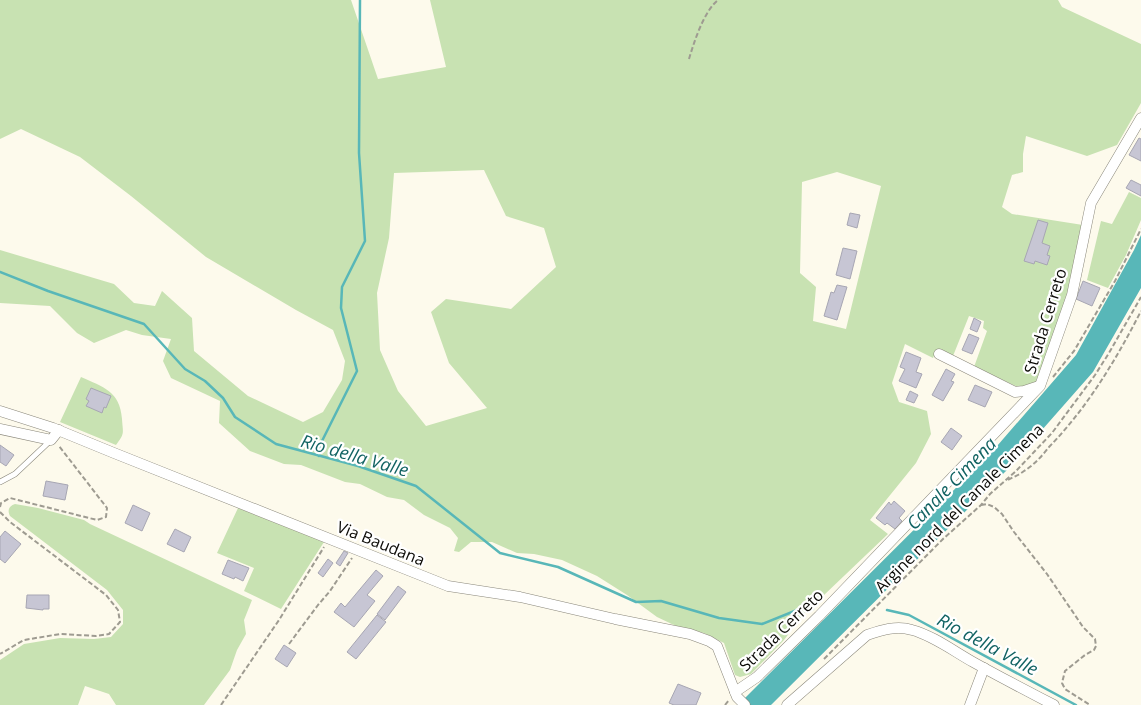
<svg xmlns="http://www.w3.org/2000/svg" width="1141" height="705" font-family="'Open Sans',sans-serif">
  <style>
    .green { fill: #c8e2b2; fill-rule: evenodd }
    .water { fill: #58b7b8 }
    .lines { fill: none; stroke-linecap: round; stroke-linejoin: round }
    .stream { stroke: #58b7b8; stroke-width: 2.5 }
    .building { fill: #c7c6d4; stroke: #a7a6b3 }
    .service-casing { stroke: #8a877b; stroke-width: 6 }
    .minor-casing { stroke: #8a877b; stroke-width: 11 }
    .path { stroke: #9e9b91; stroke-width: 2; stroke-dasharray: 5 2.5; stroke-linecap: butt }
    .service { stroke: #fff; stroke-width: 5 }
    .minor { stroke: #fff; stroke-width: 10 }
    .labels { text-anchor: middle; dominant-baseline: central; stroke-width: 4.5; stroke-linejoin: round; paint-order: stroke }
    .street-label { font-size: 16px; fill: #0c0b07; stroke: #fff }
    .water-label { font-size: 18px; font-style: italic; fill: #126363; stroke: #fff }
  </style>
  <rect width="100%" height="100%" fill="#fdfaec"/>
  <g class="green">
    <path d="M0,0H351L378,79L446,67L430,0H1058L1062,7L1141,44V103L1117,145L1087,156L1026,136L1023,154V172L1012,175L1002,207L1012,214L1083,225L1067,296L1036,384L1020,388L974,367L987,331L983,328L984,321L969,316L953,356L936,351L933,358L905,344L892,383L899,402L927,411L931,434L916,463L870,520L888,534L802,616L784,640L751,674L740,677L735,675L724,643L704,633L676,626L657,617L627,595L597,576L562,560L534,554L517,553L492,542H471L459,552L454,551L458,538L450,528L424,515L404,500L387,497L360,484L345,482L301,465L284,464L250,451L219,423L220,401L171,378L163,361L171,339L142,335L126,330L94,343L77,333L50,306L0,303V250L114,284L134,303L155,306L162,291L192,318L194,351L248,396L303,422L323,412L342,380L345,361L333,330L296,310L206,257L131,196L80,157L21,129L0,139ZM484,170L506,216L544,228L556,267L511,309L446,299L431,312L449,363L487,408L426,426L398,391L380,350L377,293L389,238L394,173ZM837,172L881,186L846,329L813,321L816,287L800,273L802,182Z"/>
    <polygon points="1129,192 1141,198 1141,220 1126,255 1108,288 1087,280 1101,221 1112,224"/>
    <path d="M81,377C103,387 120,391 122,419C123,434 125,433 116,445L60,422Z"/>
    <path d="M15,504L38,508L84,520L90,524L252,600L244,620L246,634L237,650L230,670L204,705H116L109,694L85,686L78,705H0V660L24,644L60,638L94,639L111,637L123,624V610L107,590L10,516C7,510 9,506 15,504Z"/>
    <polygon points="238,508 324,542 281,609 244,591 254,568 217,553"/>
  </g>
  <polygon class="water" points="1141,235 1141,288 1093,372 1006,471 771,705 738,705 991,453 1076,355 1134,250"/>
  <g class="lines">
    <g class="stream">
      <polyline points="0,272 48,291 144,324 185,369 205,381 223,398 235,417 276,444 358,466 416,486 500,553 558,567 636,602 661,601 719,618 762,624 802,608 813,609"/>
      <polyline points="319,456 322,441 357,371 341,308 342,287 365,241 359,153 360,0"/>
      <polyline points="887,610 909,615 1076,705"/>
    </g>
  </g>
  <g class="building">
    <polygon points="1139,138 1141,139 1141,161 1129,155"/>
    <polygon points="1131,180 1141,185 1141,196 1126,188"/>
    <polygon points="850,213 860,215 857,228 847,225"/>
    <polygon points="1038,220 1048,223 1042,243 1050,246 1047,255 1050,256 1047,265 1035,261 1034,264 1024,261"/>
    <polygon points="843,248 857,251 850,279 836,275"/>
    <polygon points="1083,281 1100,288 1092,306 1076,299"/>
    <polygon points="837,285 847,287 837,320 824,316 831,292 834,293"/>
    <polygon points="974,318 981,322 977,332 970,329"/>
    <polygon points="969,334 979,338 972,354 962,350"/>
    <polygon points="906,352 921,358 916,372 922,374 916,388 899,381 905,369 900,367"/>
    <polygon points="946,369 955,374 951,381 954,382 943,401 932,395"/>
    <polygon points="975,385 992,392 985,407 968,400"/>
    <polygon points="91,388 111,396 106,408 104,407 102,413 86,406 89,401 86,399"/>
    <polygon points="910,391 918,395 914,403 906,400"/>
    <polygon points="951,428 962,436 952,450 941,442"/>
    <polygon points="0,445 14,455 6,466 0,462"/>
    <polygon points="46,481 68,485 65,500 43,496"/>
    <polygon points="894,501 905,511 899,518 902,521 895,529 887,523 885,525 876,518 889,502 891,505"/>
    <polygon points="133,505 150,513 142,531 125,523"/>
    <polygon points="175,529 191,537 184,552 167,544"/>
    <polygon points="5,531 21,544 5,563 0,559 0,537"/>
    <polygon points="344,551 348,553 340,566 336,563"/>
    <polygon points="328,559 333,563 323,577 318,573"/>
    <polygon points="228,560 249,568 243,581 235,577 234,579 222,574"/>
    <polygon points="376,570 383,576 367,595 375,601 354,627 334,612 341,603 345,607"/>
    <polygon points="398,586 406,592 385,620 377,614"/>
    <polygon points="27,595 49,595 49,609 43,609 43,610 26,608"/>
    <polygon points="377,615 386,622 356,659 347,652"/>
    <polygon points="284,645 296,653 287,667 275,659"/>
    <polygon points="678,684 701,693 696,705 674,705 669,703"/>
  </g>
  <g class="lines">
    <g class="service-casing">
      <polyline id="service" points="0,482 15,474 51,440"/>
    </g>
    <g class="minor-casing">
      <g id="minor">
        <polyline points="939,354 1015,392 1024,391 1039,386"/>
        <polyline points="0,411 53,428 114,453 448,586 520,597 615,619 690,634 709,641 717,646 737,697 745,705"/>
        <polyline points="0,429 51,440 59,430"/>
        <polyline points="735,692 757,677 819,616 1040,386 1072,295 1091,203 1141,118"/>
        <path d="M787,705L867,635C882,630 897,625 912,630C932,635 955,652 973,662C1000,677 1027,691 1054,705"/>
        <polyline points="970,705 984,668"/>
      </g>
    </g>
    <g class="path">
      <path d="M689,59C694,42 704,11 718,0"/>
      <polyline points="1053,377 1074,351 1115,281 1141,229"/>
      <path d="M1008,480C1013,477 1019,475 1024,471C1034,465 1042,456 1049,447C1087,408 1116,360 1141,311"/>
      <polyline points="981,505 987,504 994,507 1002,514 1014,532 1047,574 1083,627 1095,639 1096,646 1094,650 1085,655 1065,671 1062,683 1065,689 1090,705"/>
      <polyline points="0,507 1,503 10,498 97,520 106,517 107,508 59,446 59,445"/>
      <polyline points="0,512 10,522 106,595 118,610 120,622 109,634 96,636 60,634 24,640 0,654"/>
      <polyline points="289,644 318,605 330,591 352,558"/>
      <polyline points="824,659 943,539 981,505 990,494 1016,471 1052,433 1095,375 1109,353 1141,297"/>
      <polyline points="221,705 279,620 324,547"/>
      <polyline points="725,705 729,700"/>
    </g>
    <use href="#service" class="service"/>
    <use href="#minor" class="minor"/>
  </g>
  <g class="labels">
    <g class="street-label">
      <text transform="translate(1045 321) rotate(-73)">Strada Cerreto</text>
      <text transform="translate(959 508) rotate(-45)">Argine nord del Canale Cimena</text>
      <text transform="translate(381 543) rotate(22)">Via Baudana</text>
      <text transform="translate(781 630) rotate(-44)">Strada Cerreto</text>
    </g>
    <g class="water-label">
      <text transform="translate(355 455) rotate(16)">Rio della Valle</text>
      <text transform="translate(951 483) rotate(-46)">Canale Cimena</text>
      <text transform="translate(988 644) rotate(28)">Rio della Valle</text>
    </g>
  </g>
</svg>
